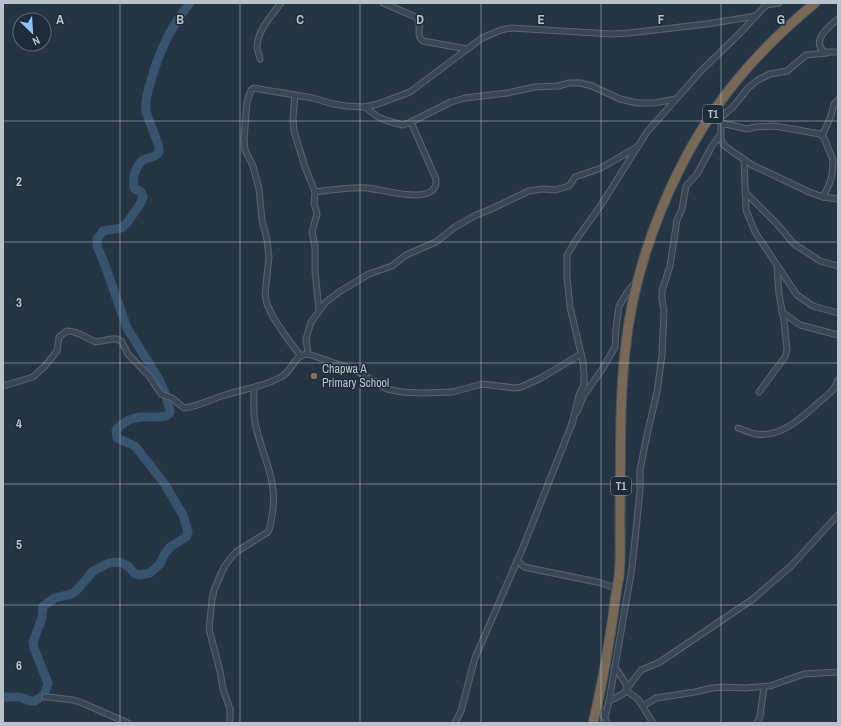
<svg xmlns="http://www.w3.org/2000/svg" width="841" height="726" font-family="'Archivo Narrow',sans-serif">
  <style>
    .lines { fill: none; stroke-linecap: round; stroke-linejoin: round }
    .river { stroke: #37536d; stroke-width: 9 }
    .street-casing { stroke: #586571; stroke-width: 7 }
    .highway-casing { stroke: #44525e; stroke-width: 11 }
    .street { stroke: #394754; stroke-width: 5 }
    .highway { stroke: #7a6856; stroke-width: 9 }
    .grid { fill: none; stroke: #b7c2cd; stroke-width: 1; stroke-opacity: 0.55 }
    .education-dot { fill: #8d6e63; stroke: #1e2c39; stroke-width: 1.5 }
    .labels { text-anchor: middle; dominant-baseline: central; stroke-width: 3; stroke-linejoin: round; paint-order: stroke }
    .shield { fill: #1e2c39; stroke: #8995a1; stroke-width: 1 }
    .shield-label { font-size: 11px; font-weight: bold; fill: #b7c2cd }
    .poi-label { font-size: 12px; fill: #b7c2cd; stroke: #1e2c39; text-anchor: start }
    .grid-label { font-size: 13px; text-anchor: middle; font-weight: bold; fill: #b7c2cd; stroke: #1e2c39; stroke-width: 3; stroke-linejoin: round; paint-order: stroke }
  </style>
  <rect width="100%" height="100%" fill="#253544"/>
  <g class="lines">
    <path class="river" d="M3,697H20L30,701H35L44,695L48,683L34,648L33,642L42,618L43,606L55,598L72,594L77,590L93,571L109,563L120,562L128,566L134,573L139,575L150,573L160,564L164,555L170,547L186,537L188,532L183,515L164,483L135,446L117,438L116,430C126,419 136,416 151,417C158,417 163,418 169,414L170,411L166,396L160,381L127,328L105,265L97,246V239L103,231L121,228L127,223L140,204L143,197L141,192L134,188C132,178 135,167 143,160C148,157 156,158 159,152C161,147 148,120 146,111C145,102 147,93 150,84C158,54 170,27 190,3"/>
    <g class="street-casing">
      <g id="street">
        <path d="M383,3L416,17C424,25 414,34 423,41L467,49"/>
        <polyline points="765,4 766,5 779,3"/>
        <path d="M838,19C829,26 811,41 824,52H838"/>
        <path d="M260,59C259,55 258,51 257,47C257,31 272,15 281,3"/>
        <polyline points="295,95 293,118 294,131 305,167 315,192 314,203 317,214 312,232 315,247 315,271 319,310"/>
        <polyline points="365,107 378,117 388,121 403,125 411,122 451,102 465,98 507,93 535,87 558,86 569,83 580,83 592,86 620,99 637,103 654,103 676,99"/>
        <path d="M716,110C718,114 720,117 721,122C722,131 718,140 726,147L752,165L809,192L823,197L838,199"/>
        <polyline points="720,118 733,107 748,88 758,80 770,74 787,71 806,55 827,53"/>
        <polyline points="721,123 747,129 755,127 775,126 820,134 824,138 833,160 832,175 829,185 823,197"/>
        <polyline points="822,136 831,116 834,104 838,100"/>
        <polyline points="744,160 746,210 755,232 797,295 813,306 838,313"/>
        <path d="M315,192C332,190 350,187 367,188C382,189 439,208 436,179L411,122"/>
        <polyline points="745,192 777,224 794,244 820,261 838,266"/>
        <polyline points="782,312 800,325 838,335"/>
        <polyline points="308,354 306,339 311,322 326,302 339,292 369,274 392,266 406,255 436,242 455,227 476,215 489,210 529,191 543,189 555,190 569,186 575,177 601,168 637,147"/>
        <polyline points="300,355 287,338 273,317 267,304 265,294 269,257 267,240 262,220 259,189 253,166 245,150 244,139 247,102 251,90 254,88 259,89 313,98 333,104 346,106 365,107 378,104 410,92 482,38 501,30 511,28 611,34 629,33 707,24 756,16"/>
        <path d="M3,386L33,377L45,366L57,351L59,337L67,331C79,331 85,338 96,342L112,339H117L122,342L128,354L150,377L161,394L172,398L184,408C198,407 211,399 225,395C244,389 263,387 281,377C294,370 293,355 308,354L355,370L387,389L402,392L422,393L453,392L482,384L515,388L521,387L541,378L581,354"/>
        <polyline points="759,392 785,357 787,350 784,321 779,294 777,267"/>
        <polyline points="577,412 584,395 603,368 615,347 616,328 619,306 628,291 636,282"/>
        <polyline points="572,424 579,395 584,385 584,375 583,362 570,307 567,277 567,255 576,240 601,205 647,132 700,72 739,34 768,3"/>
        <path d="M738,428C744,430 750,433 756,434C780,438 802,418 818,403C826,396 835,391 838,380"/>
        <polyline points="517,560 524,567 597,582 617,588"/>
        <polyline points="615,667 626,684 628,692 638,699 653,723"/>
        <polyline points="45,697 49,697 73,700 80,702 128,723"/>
        <polyline points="609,701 623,694 641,670 660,662 753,599 791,566 838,515"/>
        <polyline points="598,704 607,723"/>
        <polyline points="643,706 656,698 695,692 712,688 725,687 745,688 770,686 804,674 838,672"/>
        <polyline points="605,717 609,701 632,568 640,491 640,470 647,435 657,392 662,355 664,311 662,299 662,291 670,266 677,220 682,209 686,186 697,174 712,146 720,135"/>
        <path d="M230,723V709L223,689L220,671L209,629L212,600L214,590L224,567L230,559L236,552L268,532C271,527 271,521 272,515C279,480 261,455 255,422C253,411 254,400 254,389"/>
        <polyline points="455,723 461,711 475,658 524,545 573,421"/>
        <polyline points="757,723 760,716 764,687"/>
      </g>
    </g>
    <g class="highway-casing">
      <path id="highway" d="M593,723C601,690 607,656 612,623C614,611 615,599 617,588C617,584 619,580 619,576C621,557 620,537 620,517C621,462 619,407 625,352C634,258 677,153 737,80C760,52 787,26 815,3"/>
    </g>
    <use href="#street" class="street"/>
    <use href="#highway" class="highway"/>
  </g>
  <path class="grid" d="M120,3V723M240,3V723M360,3V723M481,3V723M601,3V723M721,3V723M3,121H838M3,242H838M3,363H838M3,484H838M3,605H838"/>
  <circle class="education-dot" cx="314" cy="376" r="4"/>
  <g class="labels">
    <g class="shield">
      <rect x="703" y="105" width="20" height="18" rx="3"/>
      <rect x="611" y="477" width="20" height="18" rx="3"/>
    </g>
    <g class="shield-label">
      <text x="713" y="114">T1</text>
      <text x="621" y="486">T1</text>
    </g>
    <g class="poi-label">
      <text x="322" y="369">Chapwa A<tspan x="322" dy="14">Primary School</tspan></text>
    </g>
  </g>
  <g class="grid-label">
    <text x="60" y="24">A</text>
    <text x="180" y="24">B</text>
    <text x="300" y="24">C</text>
    <text x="420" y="24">D</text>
    <text x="541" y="24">E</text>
    <text x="661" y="24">F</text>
    <text x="781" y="24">G</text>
    <text x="19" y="186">2</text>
    <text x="19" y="307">3</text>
    <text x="19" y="428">4</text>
    <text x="19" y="549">5</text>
    <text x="19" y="670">6</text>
  </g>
  <rect width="841" height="726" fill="none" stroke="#b7c2cd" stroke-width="8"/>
  <g transform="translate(32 32) rotate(155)"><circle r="19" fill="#1e2c39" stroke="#5b6874"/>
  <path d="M0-3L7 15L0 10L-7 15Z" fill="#8ac3ff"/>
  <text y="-6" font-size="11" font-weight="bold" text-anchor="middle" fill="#b7c2cd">N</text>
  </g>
</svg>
